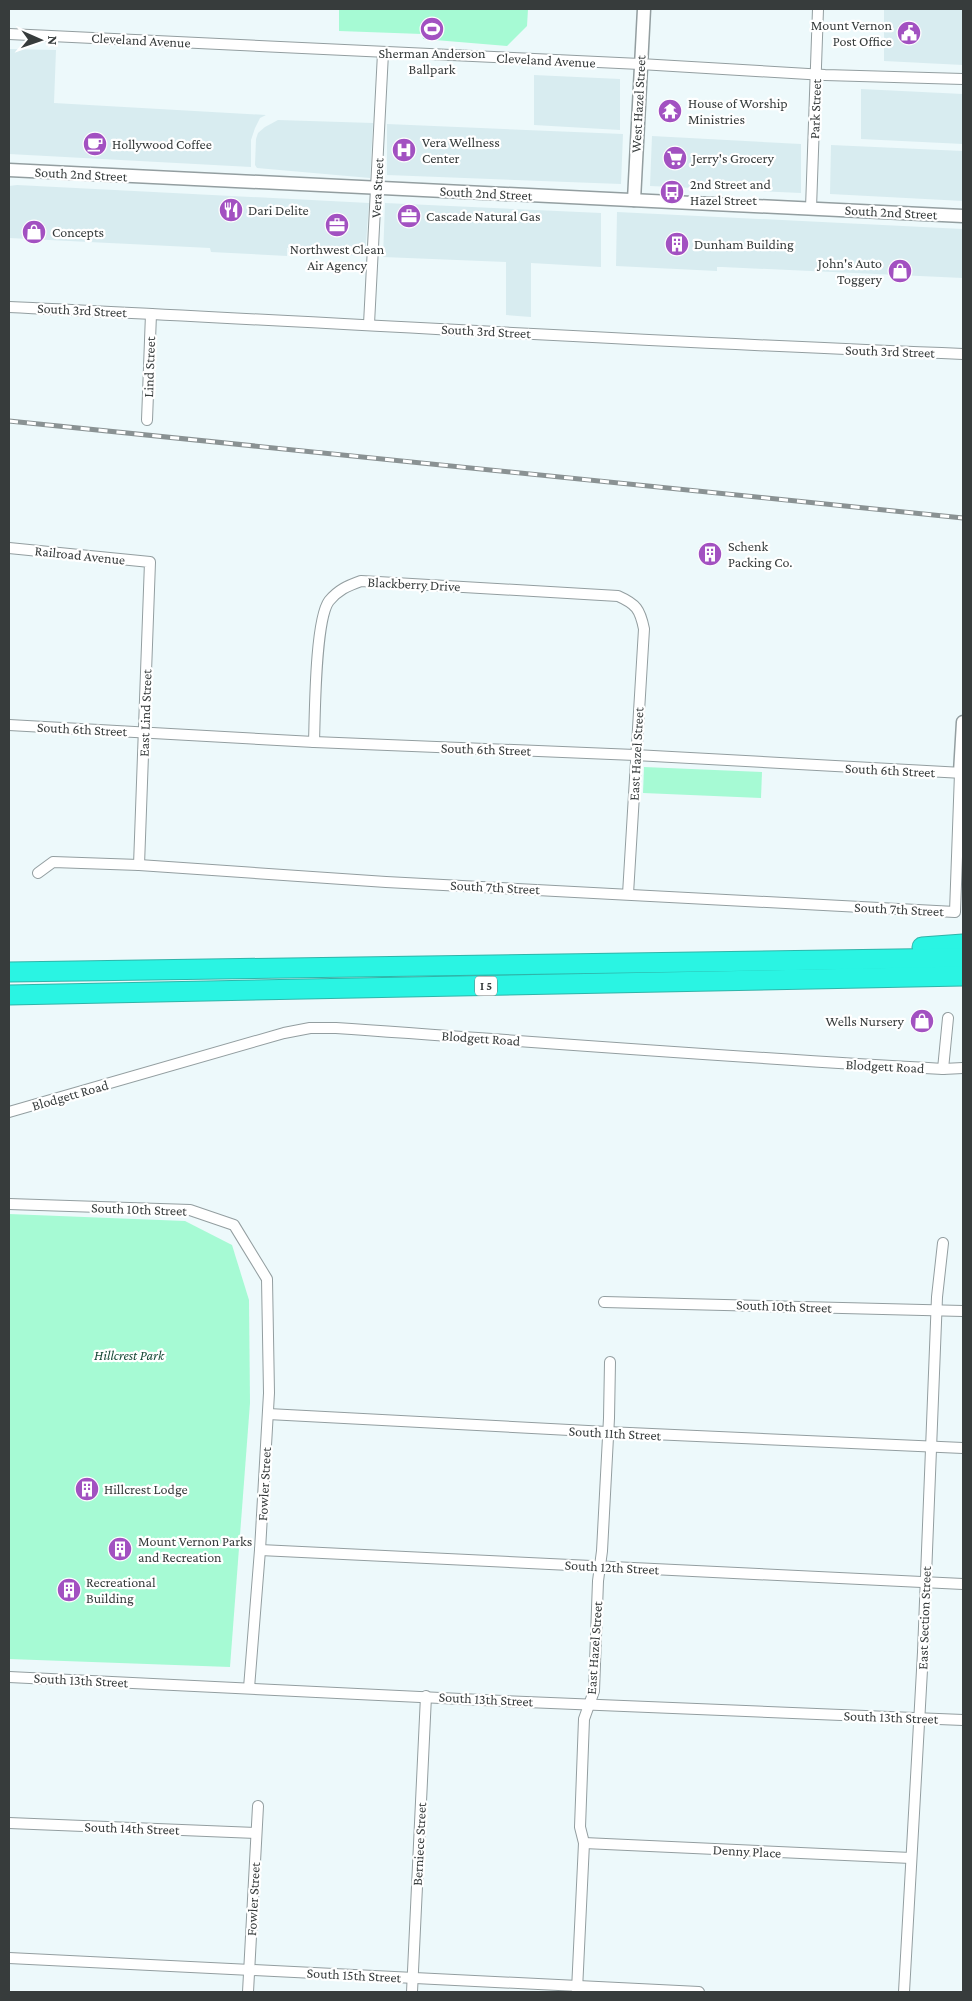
<svg xmlns="http://www.w3.org/2000/svg" width="972" height="2001" font-family="'Crimson Pro',serif">
  <style>
    .built { fill: #d8ecf0 }
    .green { fill: #a6fad4 }
    .lines { fill: none; stroke-linecap: round; stroke-linejoin: round }
    .minor-casing { stroke: #939ea0; stroke-width: 12 }
    .tertiary-casing { stroke: #939ea0; stroke-width: 15 }
    .motorway-casing { stroke: #2fb4a9; stroke-width: 21 }
    .minor { stroke: #fff; stroke-width: 10 }
    .tertiary { stroke: #fff; stroke-width: 12 }
    .motorway { stroke: #2af4e3; stroke-width: 19 }
    .rail-casing { stroke: #8a9293; stroke-width: 5 }
    .rail { stroke: #fff; stroke-width: 3; stroke-dasharray: 9; stroke-linecap: butt }
    .labels { text-anchor: middle; dominant-baseline: central; stroke-width: 4.5; stroke-linejoin: round; paint-order: stroke }
    .shield { fill: #fff; stroke: #737676; stroke-width: 1 }
    .shield-label { font-size: 12px; font-weight: bold; fill: #373c3c }
    .poi-label { font-size: 14px; fill: #373c3c; stroke: #fff; text-anchor: start }
    .street-label { font-size: 14px; fill: #373c3c; stroke: #fff }
    .park-label { font-size: 14px; font-style: italic; fill: #174936; stroke: #fff }
  </style>
  <rect width="100%" height="100%" fill="#edf9fb"/>
  <g class="built">
    <polygon points="884,9 963,9 963,65 884,61"/>
    <polygon points="9,49 56,50 54,103 266,115 260,118 255,128 251,140 251,167 9,154"/>
    <polygon points="534,75 620,79 620,130 534,125"/>
    <polygon points="861,89 963,94 963,144 861,139"/>
    <polygon points="278,120 373,123 370,178 257,168 255,165 256,139 258,133 265,127"/>
    <polygon points="387,124 623,134 621,184 387,175"/>
    <polygon points="652,136 801,144 801,193 650,186"/>
    <polygon points="831,145 963,151 963,201 830,194"/>
    <polygon points="17,185 369,203 365,256 312,253 312,249 287,248 287,256 211,252 210,248 9,238 9,186"/>
    <polygon points="385,203 601,213 601,267 531,263 531,317 506,315 506,262 383,257"/>
    <polygon points="617,212 963,229 963,278 722,267 717,267 717,271 616,266"/>
  </g>
  <g class="green">
    <polygon points="339,9 528,9 527,26 507,46 423,39 422,34 339,31"/>
    <polygon points="644,767 762,772 761,798 643,793"/>
    <polygon points="9,1214 185,1221 232,1245 249,1300 250,1403 230,1667 9,1659"/>
  </g>
  <g class="lines">
    <g class="minor-casing">
      <g id="minor">
        <polyline points="9,34 640,64 825,75 963,79"/>
        <polyline points="811,208 818,9"/>
        <path d="M9,307C327,322 645,342 963,354"/>
        <polyline points="369,324 383,53"/>
        <polyline points="147,420 151,314"/>
        <polyline points="9,548 150,562 139,865"/>
        <polyline points="9,725 314,742 635,755 963,773"/>
        <path d="M314,742C315,715 315,620 329,601C338,590 347,586 361,581L618,596C636,604 640,609 644,629L628,894"/>
        <polyline points="38,873 53,862 139,865 386,882 955,912 960,773"/>
        <polyline points="943,1069 948,1018"/>
        <path d="M9,1112L284,1033L310,1028H336C539,1042 741,1058 943,1069L963,1068"/>
        <polyline points="9,1204 190,1210 234,1225 267,1279 269,1393 260,1550 249,1688"/>
        <polyline points="604,1302 963,1311"/>
        <polyline points="268,1414 607,1432 963,1448"/>
        <polyline points="260,1550 963,1584"/>
        <polyline points="9,1677 503,1701 963,1720"/>
        <polyline points="9,1823 256,1833"/>
        <polyline points="584,1843 911,1858"/>
        <polyline points="9,1958 699,1992"/>
        <polyline points="577,1990 584,1843 580,1827 584,1719 594,1691 598,1581 602,1551 609,1418 610,1362"/>
        <polyline points="248,1992 258,1806"/>
        <polyline points="412,1992 426,1696"/>
        <polyline points="904,1992 923,1652 937,1297 943,1243"/>
      </g>
    </g>
    <g class="tertiary-casing">
      <g id="tertiary">
        <polyline points="9,170 963,216"/>
        <polyline points="634,200 644,9"/>
        <polyline points="960,773 963,722"/>
      </g>
    </g>
    <g class="motorway-casing">
      <g id="motorway">
        <polyline points="922,947 963,944"/>
        <polyline points="9,972 963,958"/>
        <polyline points="9,995 963,976"/>
      </g>
    </g>
    <use href="#minor" class="minor"/>
    <use href="#tertiary" class="tertiary"/>
    <use href="#motorway" class="motorway"/>
    <g class="rail-casing">
      <polyline id="rail" points="9,421 963,518"/>
    </g>
    <use href="#rail" class="rail"/>
  </g>
  <defs>
    <g id="stadium-disc" transform="scale(1.25)"><circle r="9.5" fill="#a251c1" stroke="#fff"/><path d="M0-5a6.5 5 0 1 0 0 10a6.5 5 0 1 0 0-10ZM-3.5-1.8h7v3.6h-7Z" fill="#fff"/></g>
    <g id="civic-disc" transform="scale(1.25)"><circle r="9.5" fill="#a251c1" stroke="#fff"/><path d="M-.6-6.5H3V-4.5H.6V-3L4-1V1h2V6H-6V1h2V-1L-.6-3ZM-1.2 2.5V6h2.4V2.5Z" fill="#fff"/></g>
    <g id="temple-disc" transform="scale(1.25)"><circle r="9.5" fill="#a251c1" stroke="#fff"/><path d="M0-6L5-2H3V0L6.5 2.5H4V6H1.5V3h-3V6H-4V2.5H-6.5L-3 0V-2H-5Z" fill="#fff"/></g>
    <g id="cafe-disc" transform="scale(1.25)"><circle r="9.5" fill="#a251c1" stroke="#fff"/><path d="M-5.5-4.5H6V0H3Q3 3.5 0 3.5H-2.5Q-5.5 3.5-5.5 0ZM3-3.2v2h1.7v-2ZM-6 4.5H4V6H-6Z" fill="#fff"/></g>
    <g id="hospital-disc" transform="scale(1.25)"><circle r="9.5" fill="#a251c1" stroke="#fff"/><path d="M-5-5h3v3.5h4V-5h3V5h-3V1.5h-4V5h-3Z" fill="#fff"/></g>
    <g id="supermarket-disc" transform="scale(1.25)"><circle r="9.5" fill="#a251c1" stroke="#fff"/><path d="M-6-5.5h2.5l.6 2H6L4.5 2H-2.5L-4.4-4H-6ZM-1.5 3.2a1.3 1.3 0 1 0 .1 0ZM3 3.2a1.3 1.3 0 1 0 .1 0Z" fill="#fff"/></g>
    <g id="bus-disc" transform="scale(1.25)"><circle r="9.5" fill="#a251c1" stroke="#fff"/><path d="M-5-6H5V4H4V6H2V4H-2V6H-4V4H-5ZM-3.5-4V0h7V-4ZM-3.5 1.2v1.5H-2V1.2ZM2 1.2v1.5H3.5V1.2Z" fill="#fff"/></g>
    <g id="restaurant-disc" transform="scale(1.25)"><circle r="9.5" fill="#a251c1" stroke="#fff"/><path d="M-5-6h1v4h1v-4h1v4h1v-4h1v5L-1.5 .5V6h-2V.5L-5-1ZM5-6V6H3V1.5H1.5Q1.5-4 5-6Z" fill="#fff"/></g>
    <g id="office-disc" transform="scale(1.25)"><circle r="9.5" fill="#a251c1" stroke="#fff"/><path d="M-6-3h4V-5.5h4V-3h4V5H-6ZM-1-4.5V-3h2v-1.5ZM-6 0V1H6V0Z" fill="#fff"/></g>
    <g id="shop-disc" transform="scale(1.25)"><circle r="9.5" fill="#a251c1" stroke="#fff"/><path d="M-5-2.5h2.3a2.7 3.5 0 0 1 5.4 0H5L5.5 6h-11ZM-1.5-2.5h3a1.5 2.3 0 0 0-3 0Z" fill="#fff"/></g>
    <g id="building-disc" transform="scale(1.25)"><circle r="9.5" fill="#a251c1" stroke="#fff"/><path d="M-4-6H4V6H1V3H-1V6H-4ZM-2.5-4.3h1.7v1.8h-1.7ZM.8-4.3h1.7v1.8H.8ZM-2.5-1h1.7V.8h-1.7ZM.8-1h1.7V.8H.8Z" fill="#fff"/></g>
  </defs>
  <g fill-rule="evenodd">
    <use href="#stadium-disc" x="432" y="29"/>
    <use href="#civic-disc" x="909" y="33"/>
    <use href="#temple-disc" x="670" y="111"/>
    <use href="#cafe-disc" x="95" y="144"/>
    <use href="#hospital-disc" x="404" y="150"/>
    <use href="#supermarket-disc" x="675" y="158"/>
    <use href="#bus-disc" x="672" y="192"/>
    <use href="#restaurant-disc" x="231" y="210"/>
    <use href="#office-disc" x="409" y="216"/>
    <use href="#office-disc" x="337" y="225"/>
    <use href="#shop-disc" x="34" y="232"/>
    <use href="#building-disc" x="677" y="244"/>
    <use href="#shop-disc" x="900" y="271"/>
    <use href="#building-disc" x="710" y="554"/>
    <use href="#shop-disc" x="922" y="1021"/>
    <use href="#building-disc" x="87" y="1489"/>
    <use href="#building-disc" x="120" y="1549"/>
    <use href="#building-disc" x="69" y="1590"/>
  </g>
  <g class="labels">
    <rect class="shield" x="475" y="976.5" width="22" height="19" rx="4"/>
    <g class="shield-label">
      <text x="486" y="986">I 5</text>
    </g>
    <g class="poi-label">
      <text x="892" y="25" text-anchor="end">Mount Vernon<tspan x="892" dy="16">Post Office</tspan></text>
      <text x="432" y="53" text-anchor="middle">Sherman Anderson<tspan x="432" dy="16">Ballpark</tspan></text>
      <text x="688" y="103">House of Worship<tspan x="688" dy="16">Ministries</tspan></text>
      <text x="422" y="142">Vera Wellness<tspan x="422" dy="16">Center</tspan></text>
      <text x="112" y="144">Hollywood Coffee</text>
      <text x="692" y="158">Jerry's Grocery</text>
      <text x="690" y="184">2nd Street and<tspan x="690" dy="16">Hazel Street</tspan></text>
      <text x="248" y="210">Dari Delite</text>
      <text x="426" y="216">Cascade Natural Gas</text>
      <text x="52" y="232">Concepts</text>
      <text x="694" y="244">Dunham Building</text>
      <text x="337" y="249" text-anchor="middle">Northwest Clean<tspan x="337" dy="16">Air Agency</tspan></text>
      <text x="882" y="263" text-anchor="end">John's Auto<tspan x="882" dy="16">Toggery</tspan></text>
      <text x="728" y="546">Schenk<tspan x="728" dy="16">Packing Co.</tspan></text>
      <text x="904" y="1021" text-anchor="end">Wells Nursery</text>
      <text x="104" y="1489">Hillcrest Lodge</text>
      <text x="138" y="1541">Mount Vernon Parks<tspan x="138" dy="16">and Recreation</tspan></text>
      <text x="86" y="1582">Recreational<tspan x="86" dy="16">Building</tspan></text>
    </g>
    <g class="street-label">
      <text transform="translate(141 40) rotate(3)">Cleveland Avenue</text>
      <text transform="translate(546 60) rotate(3)">Cleveland Avenue</text>
      <text transform="translate(638 104) rotate(-87)">West Hazel Street</text>
      <text transform="translate(815 109) rotate(-88)">Park Street</text>
      <text transform="translate(81 174) rotate(3)">South 2nd Street</text>
      <text transform="translate(377 188) rotate(-87)">Vera Street</text>
      <text transform="translate(486 193) rotate(3)">South 2nd Street</text>
      <text transform="translate(891 212) rotate(3)">South 2nd Street</text>
      <text transform="translate(82 310) rotate(3)">South 3rd Street</text>
      <text transform="translate(486 331) rotate(3)">South 3rd Street</text>
      <text transform="translate(890 351) rotate(2)">South 3rd Street</text>
      <text transform="translate(149 367) rotate(-88)">Lind Street</text>
      <text transform="translate(80 555) rotate(6)">Railroad Avenue</text>
      <text transform="translate(414 584) rotate(3)">Blackberry Drive</text>
      <text transform="translate(145 713) rotate(-88)">East Lind Street</text>
      <text transform="translate(82 729) rotate(3)">South 6th Street</text>
      <text transform="translate(486 749) rotate(2)">South 6th Street</text>
      <text transform="translate(636 754) rotate(-87)">East Hazel Street</text>
      <text transform="translate(890 770) rotate(3)">South 6th Street</text>
      <text transform="translate(495 887) rotate(3)">South 7th Street</text>
      <text transform="translate(899 909) rotate(3)">South 7th Street</text>
      <text transform="translate(481 1038) rotate(4)">Blodgett Road</text>
      <text transform="translate(885 1066) rotate(3)">Blodgett Road</text>
      <text transform="translate(70 1095) rotate(-16)">Blodgett Road</text>
      <text transform="translate(139 1209) rotate(2)">South 10th Street</text>
      <text transform="translate(784 1306) rotate(2)">South 10th Street</text>
      <text transform="translate(615 1433) rotate(3)">South 11th Street</text>
      <text transform="translate(264 1484) rotate(-87)">Fowler Street</text>
      <text transform="translate(612 1567) rotate(3)">South 12th Street</text>
      <text transform="translate(924 1618) rotate(-88)">East Section Street</text>
      <text transform="translate(594 1648) rotate(-86)">East Hazel Street</text>
      <text transform="translate(81 1680) rotate(3)">South 13th Street</text>
      <text transform="translate(486 1699) rotate(3)">South 13th Street</text>
      <text transform="translate(891 1717) rotate(2)">South 13th Street</text>
      <text transform="translate(132 1828) rotate(2)">South 14th Street</text>
      <text transform="translate(419 1844) rotate(-87)">Berniece Street</text>
      <text transform="translate(747 1851) rotate(3)">Denny Place</text>
      <text transform="translate(253 1899) rotate(-87)">Fowler Street</text>
      <text transform="translate(354 1975) rotate(3)">South 15th Street</text>
    </g>
    <g class="park-label">
      <text x="129" y="1355">Hillcrest Park</text>
    </g>
  </g>
  <rect width="972" height="2001" fill="none" stroke="#373c3c" stroke-width="20"/>
  <g transform="translate(40 40) rotate(92)" stroke="#ffffff" stroke-width="4" paint-order="stroke">
  <path d="M0-4L9 19L0 12L-9 19Z" fill="#373c3c"/>
  <text y="-8" font-size="14" font-weight="bold" text-anchor="middle" fill="#373c3c">N</text>
  </g>
</svg>
